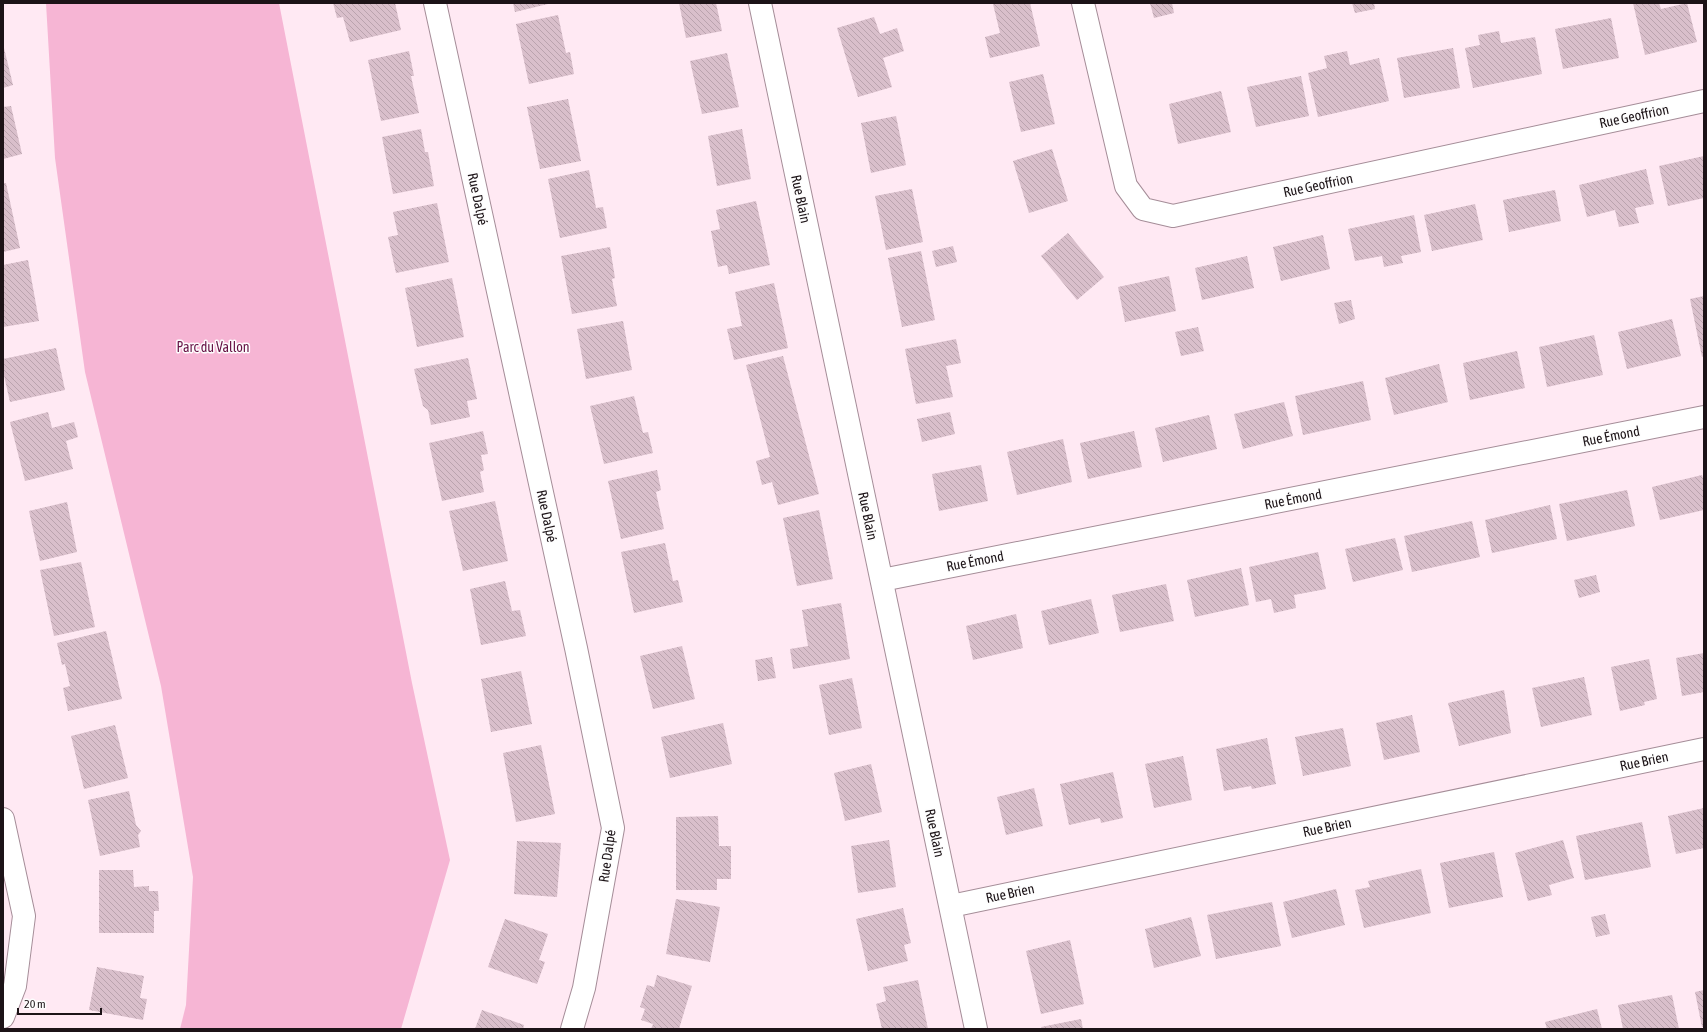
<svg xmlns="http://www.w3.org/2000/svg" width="1707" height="1032" font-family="'Asap Condensed',sans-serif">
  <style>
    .park { fill: #f6b5d4 }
    .building { fill: url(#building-back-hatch) }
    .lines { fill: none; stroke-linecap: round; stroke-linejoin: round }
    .street-casing { stroke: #a58d98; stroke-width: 24 }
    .street { stroke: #fff; stroke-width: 22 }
    .labels { text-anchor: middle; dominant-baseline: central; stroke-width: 3; stroke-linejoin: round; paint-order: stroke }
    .street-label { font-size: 14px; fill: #1c1317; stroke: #fdfdfd }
    .park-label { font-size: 14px; fill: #661245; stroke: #fdfdfd }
  </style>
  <defs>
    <pattern id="building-back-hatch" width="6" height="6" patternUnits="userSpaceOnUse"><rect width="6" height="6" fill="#d9bfcb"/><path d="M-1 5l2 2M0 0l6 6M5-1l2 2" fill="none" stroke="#baa3ae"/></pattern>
  </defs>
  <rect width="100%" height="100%" fill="#ffe9f3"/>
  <polygon class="park" points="46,3 279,3 412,683 450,860 401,1029 180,1029 186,1005 193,877 161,686 85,372 55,158"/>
  <g class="building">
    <polygon points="333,3 395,3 401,30 350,42 343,17 337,18"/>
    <polygon points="513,3 548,3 548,4 515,12"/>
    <polygon points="679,3 716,3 722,31 686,38"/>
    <polygon points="1030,3 1040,46 990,58 985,37 1000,33 993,4"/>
    <polygon points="1150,3 1172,3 1174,13 1154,18"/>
    <polygon points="1352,3 1374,3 1375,9 1355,13"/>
    <polygon points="1633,3 1659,3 1661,9 1687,3 1697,42 1645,55"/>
    <polygon points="558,15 566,53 570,52 574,74 529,84 516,24"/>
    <polygon points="874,17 880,34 897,28 904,51 883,58 892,87 858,97 837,28"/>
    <polygon points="1611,18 1619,58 1563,69 1555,29"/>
    <polygon points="1499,31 1501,43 1535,37 1542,74 1473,88 1465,48 1480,45 1478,35"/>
    <polygon points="3,44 13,85 3,88"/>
    <polygon points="1453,48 1460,88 1404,98 1397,58"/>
    <polygon points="409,51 414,76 411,76 419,113 381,121 368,60"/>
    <polygon points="1347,51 1350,65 1379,58 1389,101 1318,117 1308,73 1327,68 1324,56"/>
    <polygon points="727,53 739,107 702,114 690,61"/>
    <polygon points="1043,74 1055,124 1021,132 1009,82"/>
    <polygon points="1301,76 1309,116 1256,127 1247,87"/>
    <polygon points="1221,91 1231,132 1178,144 1169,104"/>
    <polygon points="568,99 581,161 540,169 527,107"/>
    <polygon points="11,106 22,154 3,159 3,107"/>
    <polygon points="896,116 906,165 871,173 861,123"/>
    <polygon points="421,129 425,152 428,152 434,186 393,194 382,137"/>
    <polygon points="742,129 751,179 717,186 708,136"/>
    <polygon points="1052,149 1068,201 1029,213 1013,161"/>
    <polygon points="1704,156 1704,198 1668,206 1659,166"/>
    <polygon points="1646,169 1654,204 1635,208 1639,223 1619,227 1615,210 1587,217 1579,185"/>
    <polygon points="589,170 596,208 603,207 607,228 560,238 548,179"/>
    <polygon points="3,183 6,183 20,248 3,252"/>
    <polygon points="912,189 923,242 886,250 875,196"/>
    <polygon points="1555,190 1561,221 1509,232 1503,200"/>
    <polygon points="756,201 770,265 729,274 727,265 718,267 711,231 720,229 716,210"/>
    <polygon points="437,203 449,262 396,273 388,237 398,235 393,212"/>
    <polygon points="1475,204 1483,240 1432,251 1424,215"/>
    <polygon points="1414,215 1421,252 1401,256 1403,263 1384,267 1382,256 1355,261 1348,229"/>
    <polygon points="1068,233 1104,277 1077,300 1041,256"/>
    <polygon points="1323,235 1330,269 1281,281 1273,247"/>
    <polygon points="953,246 957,262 936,267 932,251"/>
    <polygon points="610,247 615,278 612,279 617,306 572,314 561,256"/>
    <polygon points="921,251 935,320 902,327 888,258"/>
    <polygon points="1247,256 1254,288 1202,300 1195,268"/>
    <polygon points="28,260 39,321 3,327 3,265"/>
    <polygon points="1169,276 1176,311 1125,322 1118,287"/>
    <polygon points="452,278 464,337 417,347 405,288"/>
    <polygon points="774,283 788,348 734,360 727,329 742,326 735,292"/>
    <polygon points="1704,296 1704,356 1702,357 1690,299"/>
    <polygon points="1351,300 1355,319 1339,324 1334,303"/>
    <polygon points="1672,319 1681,356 1627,369 1618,332"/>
    <polygon points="623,321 632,370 586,379 577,329"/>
    <polygon points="1198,327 1204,351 1181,356 1175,332"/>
    <polygon points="1594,335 1603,375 1547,387 1539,347"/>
    <polygon points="956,339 961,363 946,366 953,397 916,404 905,349"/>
    <polygon points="56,348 65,390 10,402 3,371 3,359"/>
    <polygon points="1517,351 1525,388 1470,400 1463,363"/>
    <polygon points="783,356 819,494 778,505 772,482 762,485 756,461 770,457 746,365"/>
    <polygon points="468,358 477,399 467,401 470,417 431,425 428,410 423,406 414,369"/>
    <polygon points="1439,364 1448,402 1394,415 1385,378"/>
    <polygon points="1363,381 1371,420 1303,435 1295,396"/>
    <polygon points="634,396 643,433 648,432 653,453 604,464 590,406"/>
    <polygon points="1284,402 1293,436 1243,449 1234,414"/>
    <polygon points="48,412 52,428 74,422 78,437 66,441 73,469 25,481 10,422"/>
    <polygon points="950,412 955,434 922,442 917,419"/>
    <polygon points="1209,415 1217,449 1163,462 1155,428"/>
    <polygon points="483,431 488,454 481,455 484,470 480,472 484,492 442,501 429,443"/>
    <polygon points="1134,431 1142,467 1088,479 1080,443"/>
    <polygon points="1063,439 1072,482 1017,495 1007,452"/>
    <polygon points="981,465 988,501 939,511 932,474"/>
    <polygon points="657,470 661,490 656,492 664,529 621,539 608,481"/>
    <polygon points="1702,475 1704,482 1704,510 1660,520 1652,487"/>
    <polygon points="1627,490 1635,526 1567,541 1559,504"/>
    <polygon points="495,501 508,561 463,571 449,511"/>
    <polygon points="67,502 77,552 40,561 29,511"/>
    <polygon points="1550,505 1557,539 1492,553 1485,520"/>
    <polygon points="819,510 833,579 797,586 783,518"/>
    <polygon points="1472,521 1480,557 1412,572 1404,536"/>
    <polygon points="1395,538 1403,570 1353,582 1345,549"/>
    <polygon points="665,543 673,581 678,580 683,602 634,613 621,552"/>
    <polygon points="1318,552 1326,589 1294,595 1296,608 1274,613 1271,599 1256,602 1249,567"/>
    <polygon points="81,562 95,627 54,636 40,570"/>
    <polygon points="1241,568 1249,605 1195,617 1187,580"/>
    <polygon points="1596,575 1600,592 1579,598 1574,580"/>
    <polygon points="505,581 512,611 520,610 526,636 481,645 470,589"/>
    <polygon points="1166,584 1174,621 1120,632 1112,595"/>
    <polygon points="1091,599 1099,633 1049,645 1041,611"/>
    <polygon points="841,603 850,659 793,669 790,649 808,646 802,610"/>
    <polygon points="1016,614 1023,648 973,660 966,626"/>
    <polygon points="106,631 122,699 68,711 63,688 70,686 65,664 62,665 57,643"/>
    <polygon points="682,646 695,699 653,709 640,656"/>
    <polygon points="1704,653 1704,692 1682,696 1676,658"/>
    <polygon points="772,657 776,678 758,681 755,660"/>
    <polygon points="1649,659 1657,699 1644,702 1645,705 1620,711 1611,667"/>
    <polygon points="521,671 532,724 491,732 481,679"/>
    <polygon points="1584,677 1592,715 1541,727 1532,688"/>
    <polygon points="852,678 862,728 829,735 819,685"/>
    <polygon points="1504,690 1511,733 1459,746 1448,703"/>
    <polygon points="1412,715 1420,752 1384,760 1376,723"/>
    <polygon points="723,723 732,764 670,778 661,737"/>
    <polygon points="115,725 128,778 84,789 71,736"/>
    <polygon points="1343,728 1351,766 1303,776 1295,737"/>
    <polygon points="1267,738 1276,784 1252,789 1251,786 1224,791 1216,749"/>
    <polygon points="541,745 555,814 516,822 503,753"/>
    <polygon points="1183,756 1192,800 1154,808 1145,764"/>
    <polygon points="871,764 882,812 845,821 834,773"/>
    <polygon points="1113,772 1123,818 1101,823 1100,818 1069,825 1060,784"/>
    <polygon points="1034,788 1043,826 1006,835 997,797"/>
    <polygon points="129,791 136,825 141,831 138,835 140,847 100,856 88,800"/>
    <polygon points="1704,808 1704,848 1676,854 1668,816"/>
    <polygon points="718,816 719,846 731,846 731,879 717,879 717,890 676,890 676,817"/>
    <polygon points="1642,822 1651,867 1585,880 1576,836"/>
    <polygon points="889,840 896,887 858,893 851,846"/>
    <polygon points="1563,840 1574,878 1549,885 1552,895 1528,901 1515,853"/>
    <polygon points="517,841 561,843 557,897 514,894"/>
    <polygon points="1494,852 1503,897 1449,908 1440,863"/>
    <polygon points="1421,869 1431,913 1364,928 1355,890 1370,887 1368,881"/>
    <polygon points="99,870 133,870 134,887 149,886 149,891 158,891 159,911 154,911 154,933 99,933"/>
    <polygon points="1336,889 1345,925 1292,938 1283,902"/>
    <polygon points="676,899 720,907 710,962 666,954"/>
    <polygon points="1272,902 1281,946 1216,959 1207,915"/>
    <polygon points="903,908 911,943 904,945 908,961 868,971 856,919"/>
    <polygon points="1605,914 1610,934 1596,937 1591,917"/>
    <polygon points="1191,917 1201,956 1154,968 1145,929"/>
    <polygon points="505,919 548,934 539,960 545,962 537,984 488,967"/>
    <polygon points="1070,940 1084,1004 1041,1014 1026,951"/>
    <polygon points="97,967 144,976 140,998 147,999 143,1020 89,1010"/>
    <polygon points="657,975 692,986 679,1029 651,1029 653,1024 641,1020 645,1009 640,1007 647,985 654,987"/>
    <polygon points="918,980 928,1029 882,1029 876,1004 886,1001 883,987"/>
    <polygon points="1704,990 1704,1027 1702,1027 1695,992"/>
    <polygon points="1672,995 1679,1029 1623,1029 1618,1005"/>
    <polygon points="1597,1009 1602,1029 1547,1029 1545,1022"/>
    <polygon points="482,1010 524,1025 523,1029 475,1029"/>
    <polygon points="1081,1019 1083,1029 1042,1029 1041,1027"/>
  </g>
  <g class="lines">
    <g class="street-casing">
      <g id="street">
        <polyline points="435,3 576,648 613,828 584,988 572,1029"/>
        <polyline points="760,3 976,1029"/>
        <polyline points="1083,3 1126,186 1143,209 1173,216 1704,101"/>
        <polyline points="882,580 1704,417"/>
        <polyline points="3,819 24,916 15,986 3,1017"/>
        <polyline points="951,906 1704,749"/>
      </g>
    </g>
    <use href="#street" class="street"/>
  </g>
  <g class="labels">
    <g class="street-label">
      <text transform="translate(1634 116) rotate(-12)">Rue Geoffrion</text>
      <text transform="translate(1318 185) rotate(-12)">Rue Geoffrion</text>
      <text transform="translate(478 199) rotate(78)">Rue Dalpé</text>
      <text transform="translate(801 199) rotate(78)">Rue Blain</text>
      <text transform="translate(1611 436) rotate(-11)">Rue Émond</text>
      <text transform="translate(1293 499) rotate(-11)">Rue Émond</text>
      <text transform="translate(547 516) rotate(78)">Rue Dalpé</text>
      <text transform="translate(868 516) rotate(78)">Rue Blain</text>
      <text transform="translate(975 561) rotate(-11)">Rue Émond</text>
      <text transform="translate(1644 761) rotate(-12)">Rue Brien</text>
      <text transform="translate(1327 827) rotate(-12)">Rue Brien</text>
      <text transform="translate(935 833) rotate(78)">Rue Blain</text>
      <text transform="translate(607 856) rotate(-82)">Rue Dalpé</text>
      <text transform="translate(1010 893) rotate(-12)">Rue Brien</text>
    </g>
    <g class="park-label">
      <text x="213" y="347">Parc du Vallon</text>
    </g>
  </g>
  <rect width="1707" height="1032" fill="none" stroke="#1c1317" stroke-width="8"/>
  <path d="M18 1008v6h83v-6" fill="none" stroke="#1c1317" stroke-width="2"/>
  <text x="24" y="1008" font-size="12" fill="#1c1317" stroke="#fdfdfd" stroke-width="3" paint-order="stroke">20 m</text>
</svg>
